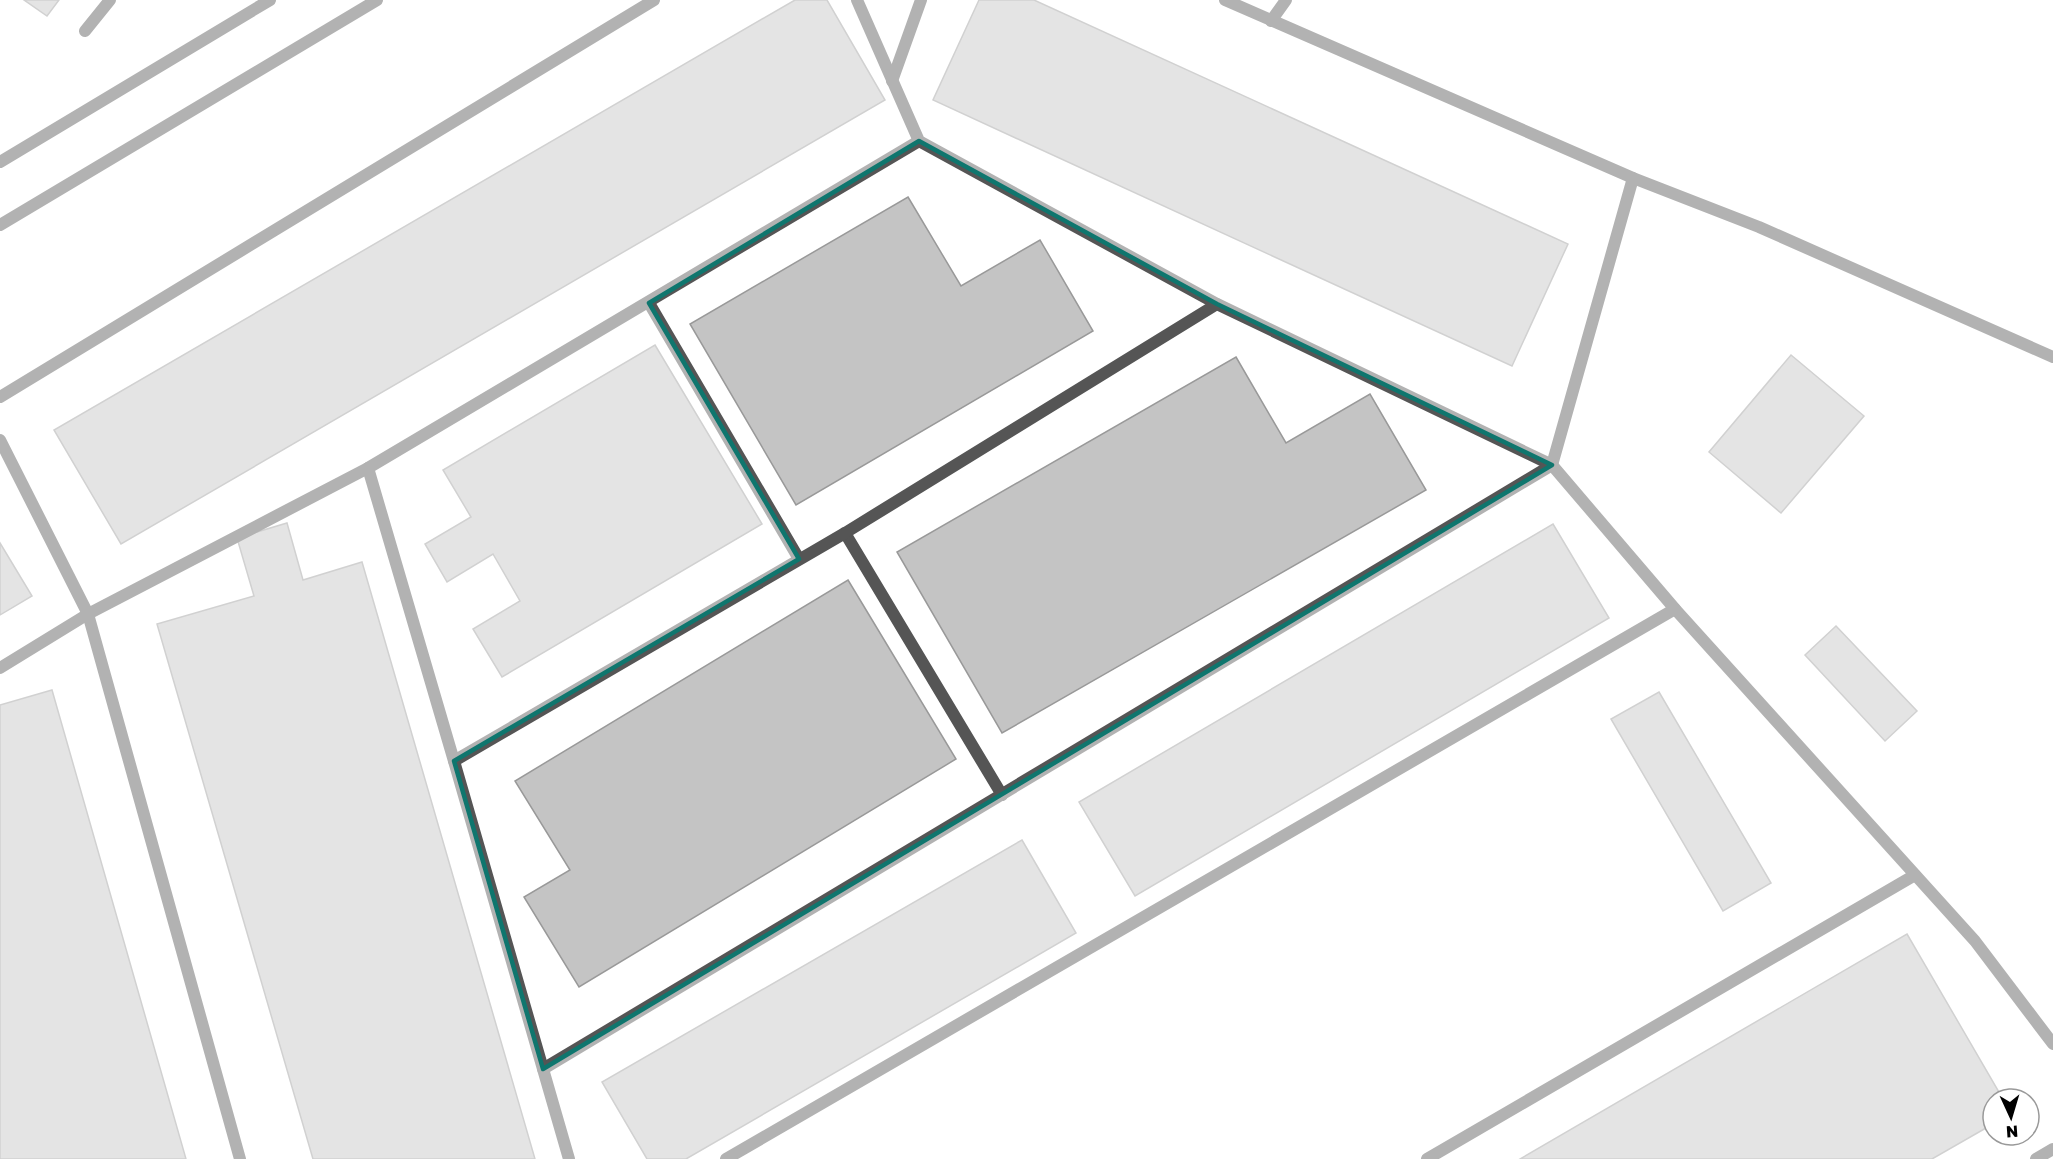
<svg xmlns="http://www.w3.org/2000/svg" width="2053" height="1159" font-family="'Golos Text',sans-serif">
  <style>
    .building { fill: #c4c4c4; stroke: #999; stroke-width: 1.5 }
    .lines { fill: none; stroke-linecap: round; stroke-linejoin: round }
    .minor { stroke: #555; stroke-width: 12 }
    .tertiary { stroke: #555; stroke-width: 12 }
    .marked { fill: none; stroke: #0f766e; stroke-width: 4.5; stroke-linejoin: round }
  </style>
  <rect width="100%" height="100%" fill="#fff"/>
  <g class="building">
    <polygon points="24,0 59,0 47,16"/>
    <polygon points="795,0 827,0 885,100 121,544 54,430"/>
    <polygon points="979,0 1034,0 1568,244 1512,366 933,100"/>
    <polygon points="908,197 961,286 1040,240 1093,331 796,505 690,324"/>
    <polygon points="655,345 762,524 502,677 473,629 520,601 493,554 447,582 425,544 471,517 443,470"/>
    <polygon points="1791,355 1864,416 1781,513 1709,452"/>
    <polygon points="1236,357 1286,443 1370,394 1426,490 1002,733 897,552"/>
    <polygon points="287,523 303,580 362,562 535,1159 313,1159 157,624 254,596 237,538"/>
    <polygon points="1553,524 1609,618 1135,896 1079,802"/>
    <polygon points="0,543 32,596 0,615"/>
    <polygon points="848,580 956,759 579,987 524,897 570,870 515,781"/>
    <polygon points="1836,626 1917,711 1885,741 1805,655"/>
    <polygon points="52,690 186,1159 0,1159 0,705"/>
    <polygon points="1659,692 1771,883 1723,911 1611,719"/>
    <polygon points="1022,840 1076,933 686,1159 647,1159 602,1082"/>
    <polygon points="1907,934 2003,1099 1993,1099 1993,1124 1932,1159 1520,1159"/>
  </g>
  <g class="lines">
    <g class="minor">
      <polyline points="857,0 919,141 1217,304 1552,465 1675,609 1975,941 2053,1044"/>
      <polyline points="1271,21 1286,0"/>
      <polyline points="85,31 110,0"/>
      <polyline points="892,81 921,0"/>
      <polyline points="0,162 270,0"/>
      <polyline points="0,225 377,0"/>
      <polyline points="649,303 799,559"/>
      <polyline points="0,397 654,0"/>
      <polyline points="0,440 88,614 240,1159"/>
      <polyline points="368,468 454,761"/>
      <polyline points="845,533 1002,795"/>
      <polyline points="0,668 88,614 368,468 919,141"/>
      <polyline points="543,1069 1552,465 1633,178"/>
      <polyline points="569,1159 454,761 845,533 1217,304"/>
      <polyline points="726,1159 1675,609"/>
      <polyline points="1427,1159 1915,875"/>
      <polyline points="2036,1159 2053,1149"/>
    </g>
    <polyline class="tertiary" points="1225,0 1633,178 1759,227 2053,357"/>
  </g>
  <path d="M0 0H2053V1159H0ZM919,141L1217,304L1552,465L543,1069L454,761L799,559L649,303Z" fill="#fff" fill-opacity=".55" fill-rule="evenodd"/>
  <path class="marked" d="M919,141L1217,304L1552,465L543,1069L454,761L799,559L649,303Z"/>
  <g transform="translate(2011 1117) rotate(176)"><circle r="28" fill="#ffffff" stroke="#999999" stroke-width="1.5"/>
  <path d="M0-4.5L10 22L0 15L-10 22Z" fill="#000000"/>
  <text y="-9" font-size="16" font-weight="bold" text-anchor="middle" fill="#000000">N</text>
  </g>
</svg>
